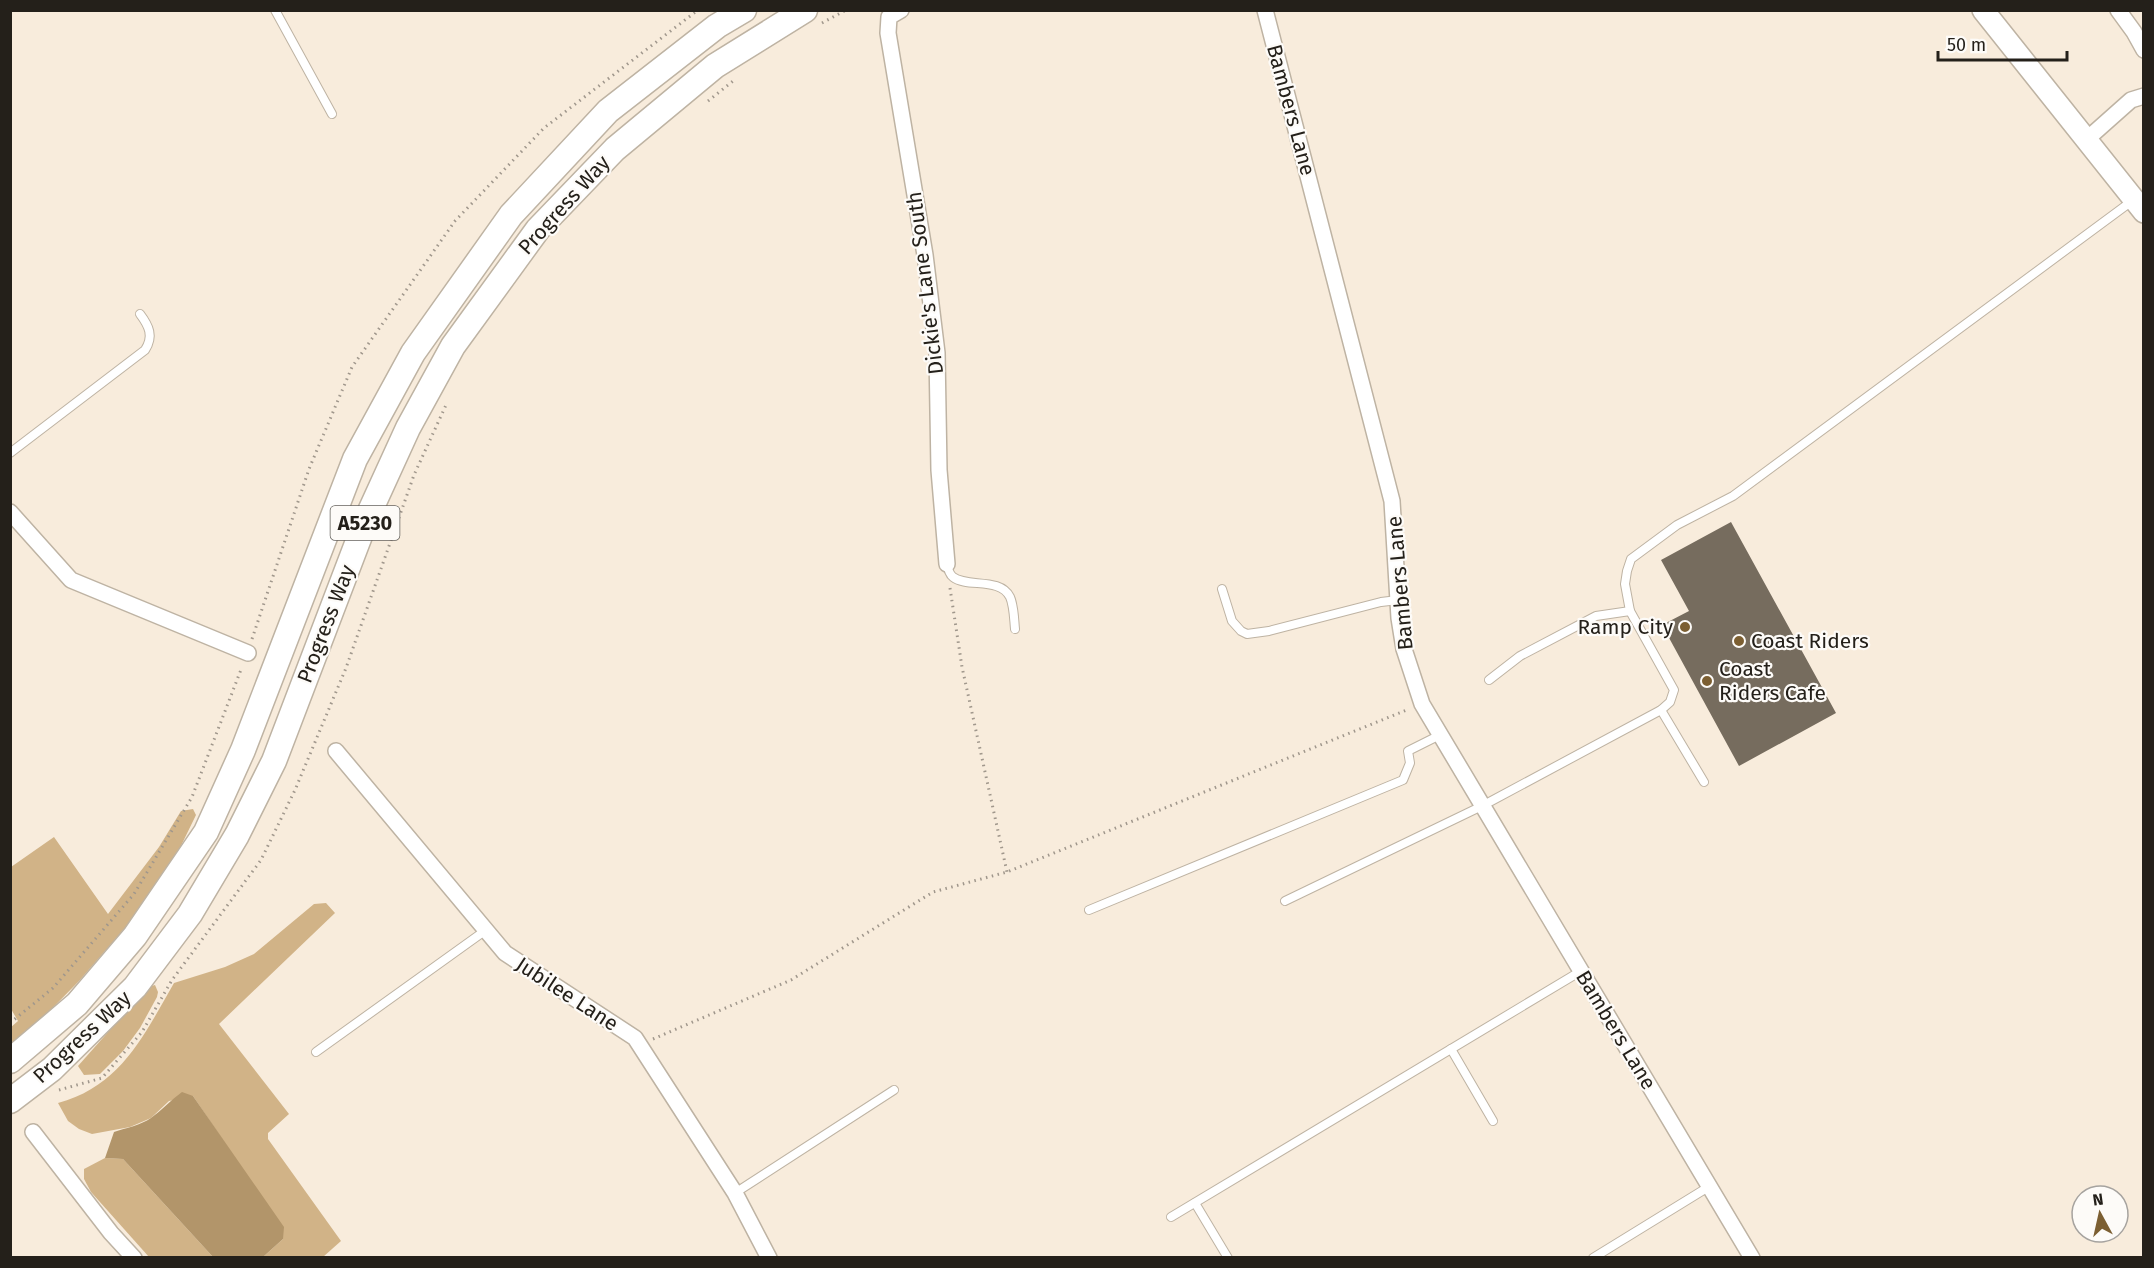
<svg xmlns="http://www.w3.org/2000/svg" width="2154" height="1268" font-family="'Fira Sans',sans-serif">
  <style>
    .forest { fill: #d1b387 }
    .water { fill: #b2956a }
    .building { fill: #766c5e }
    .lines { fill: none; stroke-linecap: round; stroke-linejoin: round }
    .lane-casing { stroke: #beb3a3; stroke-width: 10 }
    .street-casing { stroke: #beb3a3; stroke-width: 18 }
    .secondary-casing { stroke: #beb3a3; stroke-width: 24 }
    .primary-casing { stroke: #beb3a3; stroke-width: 27 }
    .path { stroke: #a0978c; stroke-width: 3; stroke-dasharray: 1.5 4.5; stroke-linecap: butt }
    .lane { stroke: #fff; stroke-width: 8 }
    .street { stroke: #fff; stroke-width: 15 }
    .secondary { stroke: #fff; stroke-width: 21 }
    .primary { stroke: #fff; stroke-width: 24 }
    .poi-dot { fill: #7c5f32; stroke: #fdfbf8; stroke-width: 2 }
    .labels { text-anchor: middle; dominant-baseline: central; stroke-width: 4.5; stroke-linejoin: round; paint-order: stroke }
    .shield { fill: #fdfbf8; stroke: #65625d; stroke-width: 1.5 }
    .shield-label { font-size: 20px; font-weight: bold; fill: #24201a }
    .street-label { font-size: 21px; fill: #24201a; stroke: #fdfbf8 }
    .poi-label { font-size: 21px; fill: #24201a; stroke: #fdfbf8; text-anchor: start }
  </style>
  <rect width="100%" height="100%" fill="#f8ecdc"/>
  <g class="forest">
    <polygon points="193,809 196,815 177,854 132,920 79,981 30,1031 11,1046 10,1028 18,1021 11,1009 11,867 54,837 108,914 159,847 181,811"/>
    <path d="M326,903L335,913L219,1024L289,1114L268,1133V1139L341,1241L323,1257H263L283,1239L235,1158L193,1096L169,1101L151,1118L130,1127L92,1134L79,1129L68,1121L58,1103C121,1086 144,1035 174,983L225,967L254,954L314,904Z"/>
    <polygon points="155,985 158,992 157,997 140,1028 123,1051 100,1074 84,1075 78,1066 148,987"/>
    <polygon points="105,1158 123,1159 213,1257 149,1257 91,1192 84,1179 84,1169"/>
  </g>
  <path class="water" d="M182,1092L193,1096L284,1227L283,1239L263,1257H213L123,1159L105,1158L114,1132C126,1128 141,1125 151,1118C162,1110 171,1100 182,1092Z"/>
  <polygon class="building" points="1731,522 1836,713 1739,766 1662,625 1689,611 1661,560"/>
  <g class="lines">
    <g class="lane-casing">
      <g id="lane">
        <polyline points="275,10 332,114"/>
        <path d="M10,453L145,350C154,336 149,326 140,314"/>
        <path d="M947,564C948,569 949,574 953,577C967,588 1000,577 1010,597C1014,606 1014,619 1015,629"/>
        <polyline points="1222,589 1232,621 1241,631 1247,634 1269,631 1381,602 1398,600"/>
        <polyline points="1489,680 1520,656 1596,616 1630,611"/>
        <polyline points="1661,710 1704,782"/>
        <polyline points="1285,901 1482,806 1661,710 1670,702 1674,690 1630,611 1625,584 1627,571 1631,559 1677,525 1733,496 2132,201"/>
        <polyline points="1089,910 1403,780 1410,763 1408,751 1440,735"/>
        <polyline points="1451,1049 1493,1121"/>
        <polyline points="316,1052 486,930"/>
        <polyline points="735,1193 894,1090"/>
        <polyline points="1195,1203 1228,1258"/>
        <polyline points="1171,1217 1581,971"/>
        <polyline points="1593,1258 1710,1186"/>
      </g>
    </g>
    <g class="street-casing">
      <g id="street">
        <polyline points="901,10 889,17 888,33 925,255 937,353 939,470 947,564"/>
        <polyline points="1265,10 1392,501 1399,618 1404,649 1422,704 1752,1258"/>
        <polyline points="2118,10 2134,32 2144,50"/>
        <polyline points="2086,140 2131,100 2144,96"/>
        <polyline points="10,512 71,580 248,653"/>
        <polyline points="336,751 505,953 635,1038 735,1193 769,1258"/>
        <polyline points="33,1132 111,1233 134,1258"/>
      </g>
    </g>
    <g class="secondary-casing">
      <polyline id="secondary" points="1983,10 2144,212"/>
    </g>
    <g class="primary-casing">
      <g id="primary">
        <polyline points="10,1061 77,1004 135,936 206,832 243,750 355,459 413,353 511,215 608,111 717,26 744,10"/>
        <polyline points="10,1101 52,1069 135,987 190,914 237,835 274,761 366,520 408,428 453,346 538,229 615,149 715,66 805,10"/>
      </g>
    </g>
    <g class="path">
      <polyline points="822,23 846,10"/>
      <polyline points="708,101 733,81"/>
      <polyline points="950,588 962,667 1007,872"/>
      <polyline points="252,639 309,469 352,367 455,221 544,128 698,10"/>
      <polyline points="10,1023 53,988 134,894 192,797 242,667"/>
      <polyline points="653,1039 791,980 933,892 1007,872 1409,709"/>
      <polyline points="59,1090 102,1078 142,1032 172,980 261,860 295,790 346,668 414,475 446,405"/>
    </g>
    <use href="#lane" class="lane"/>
    <use href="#street" class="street"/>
    <use href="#secondary" class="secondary"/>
    <use href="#primary" class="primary"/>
  </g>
  <g class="poi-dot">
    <circle cx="1685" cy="627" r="6"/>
    <circle cx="1739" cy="641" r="6"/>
    <circle cx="1707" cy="681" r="6"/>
  </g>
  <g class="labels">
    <rect class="shield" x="330.5" y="506" width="69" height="34" rx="4.5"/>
    <g class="shield-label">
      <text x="365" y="523">A5230</text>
    </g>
    <g class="street-label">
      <text transform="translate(1291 110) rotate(75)">Bambers Lane</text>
      <text transform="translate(564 205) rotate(-48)">Progress Way</text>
      <text transform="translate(925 283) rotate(-97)">Dickie's Lane South</text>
      <text transform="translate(1400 583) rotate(-95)">Bambers Lane</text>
      <text transform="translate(326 624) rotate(-69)">Progress Way</text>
      <text transform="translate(567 994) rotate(33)">Jubilee Lane</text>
      <text transform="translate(1616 1030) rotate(59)">Bambers Lane</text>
      <text transform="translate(82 1037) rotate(-43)">Progress Way</text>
    </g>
    <g class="poi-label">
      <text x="1673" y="627" text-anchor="end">Ramp City</text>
      <text x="1751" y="641">Coast Riders</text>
      <text x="1719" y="669">Coast<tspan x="1719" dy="24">Riders Cafe</tspan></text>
    </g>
  </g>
  <rect width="2154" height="1268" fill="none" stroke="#24201a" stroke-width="24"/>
  <g transform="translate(2100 1214) rotate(352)"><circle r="28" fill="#fdfbf8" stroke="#a6a39f" stroke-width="1.5"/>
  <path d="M0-4.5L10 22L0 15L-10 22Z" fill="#7c5f32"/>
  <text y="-9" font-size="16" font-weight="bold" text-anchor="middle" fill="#24201a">N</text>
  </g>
  <path d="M1938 51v9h129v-9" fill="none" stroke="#24201a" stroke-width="3"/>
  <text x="1947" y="51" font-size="18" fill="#24201a" stroke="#fdfbf8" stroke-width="4.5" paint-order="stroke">50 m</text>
</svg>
